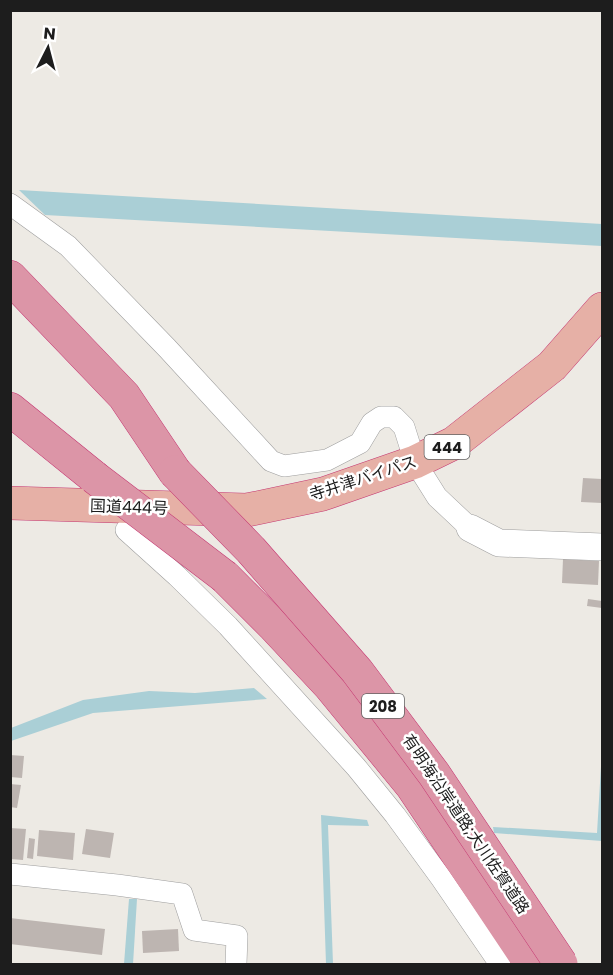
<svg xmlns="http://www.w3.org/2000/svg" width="613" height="975" font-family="Poppins,'Noto Sans JP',sans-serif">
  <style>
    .water { fill: #aacfd6 }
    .building { fill: #bdb5b1 }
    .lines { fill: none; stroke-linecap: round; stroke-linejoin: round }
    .minor-casing { stroke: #9e9e9e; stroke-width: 22 }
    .tertiary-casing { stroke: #9e9e9e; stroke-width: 28 }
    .trunk-casing { stroke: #c53872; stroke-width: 34 }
    .motorway-casing { stroke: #c53872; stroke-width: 34 }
    .minor { stroke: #fff; stroke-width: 21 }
    .tertiary { stroke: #fff; stroke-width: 27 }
    .trunk { stroke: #e6b0a6; stroke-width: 33 }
    .motorway { stroke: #dc95a7; stroke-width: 33 }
    .motorway-bridge-casing { stroke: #c53872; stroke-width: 34; stroke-linecap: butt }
    .motorway-bridge { stroke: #dc95a7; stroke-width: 33 }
    .labels { text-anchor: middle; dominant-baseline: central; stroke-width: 5; stroke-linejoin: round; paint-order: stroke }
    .shield { fill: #fff; stroke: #616161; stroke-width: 1.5 }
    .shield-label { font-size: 15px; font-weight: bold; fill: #1d1d1d }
    .street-label { font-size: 16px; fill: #1d1d1d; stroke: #fff }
  </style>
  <rect width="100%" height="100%" fill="#edeae4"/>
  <g class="water">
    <polygon points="19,190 602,224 602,246 45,215"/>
    <polygon points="254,688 267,699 93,713 11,741 11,728 83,700 149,691 195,693"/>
    <polygon points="602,750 602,841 494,833 493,827 597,833"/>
    <polygon points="321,815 367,820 369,826 328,825 333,964 326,964"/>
    <polygon points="129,899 137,899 133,964 124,964"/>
  </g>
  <g class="building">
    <polygon points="583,478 602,479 602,503 581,502"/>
    <polygon points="563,559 599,561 598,585 562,583"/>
    <polygon points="588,599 602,601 602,608 587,606"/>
    <polygon points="10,755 24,756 22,778 10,777"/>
    <polygon points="10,784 21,785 17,808 10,807"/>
    <polygon points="10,828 26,829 23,860 10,859"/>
    <polygon points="86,829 114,833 110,858 82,854"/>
    <polygon points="39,830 75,833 73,860 37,856"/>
    <polygon points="29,838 35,839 33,859 27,858"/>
    <polygon points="10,918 105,929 102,955 10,944"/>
    <polygon points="178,929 179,951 143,953 142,931"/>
  </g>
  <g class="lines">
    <g class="minor-casing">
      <g id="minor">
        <polyline points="10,204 68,246 167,348 271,461 284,466 327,460 360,443 372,423 381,417 394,417 404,427 415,462 437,497 470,528"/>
        <polyline points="126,530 177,576 228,626 356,767 395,815 441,878 500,964"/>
        <polyline points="10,874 117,885 182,894 194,930 237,936 236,964"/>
      </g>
    </g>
    <g class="tertiary-casing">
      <polyline id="tertiary" points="470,528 499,543 602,547"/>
    </g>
    <g class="trunk-casing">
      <polyline id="trunk" points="10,503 247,510 323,494 415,462 454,443 552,366 602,309"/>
    </g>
    <g class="motorway-casing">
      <g id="motorway">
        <polyline points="10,277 124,396 175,472"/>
        <polyline points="10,409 94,477"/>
        <polyline points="225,577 273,625 330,686 412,786 531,964"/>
      </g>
    </g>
    <use href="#minor" class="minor"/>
    <use href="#tertiary" class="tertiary"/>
    <use href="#trunk" class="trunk"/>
    <use href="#motorway" class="motorway"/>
    <g class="motorway-bridge-casing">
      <g id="motorway-bridge">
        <polyline points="175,472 251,550 357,671 434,774 561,964"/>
        <polyline points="94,477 225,577"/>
      </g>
    </g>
    <use href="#motorway-bridge" class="motorway-bridge"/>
  </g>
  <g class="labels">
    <g class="shield">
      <rect x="424.5" y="435" width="45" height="24" rx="4.5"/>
      <rect x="362" y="694" width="42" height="24" rx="4.5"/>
    </g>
    <g class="shield-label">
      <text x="447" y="447">444</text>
      <text x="383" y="706">208</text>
    </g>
    <g class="street-label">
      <text transform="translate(363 478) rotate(-18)">寺井津バイパス</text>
      <text transform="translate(129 507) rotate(2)">国道444号</text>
      <text transform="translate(466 824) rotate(56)">有明海沿岸道路;大川佐賀道路</text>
    </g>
  </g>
  <rect width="613" height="975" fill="none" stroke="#1d1d1d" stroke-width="24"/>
  <g transform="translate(48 48) rotate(6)" stroke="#ffffff" stroke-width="4.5" paint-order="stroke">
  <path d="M0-4.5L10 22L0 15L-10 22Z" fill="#1d1d1d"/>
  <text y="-9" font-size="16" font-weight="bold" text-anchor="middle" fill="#1d1d1d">N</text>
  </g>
</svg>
